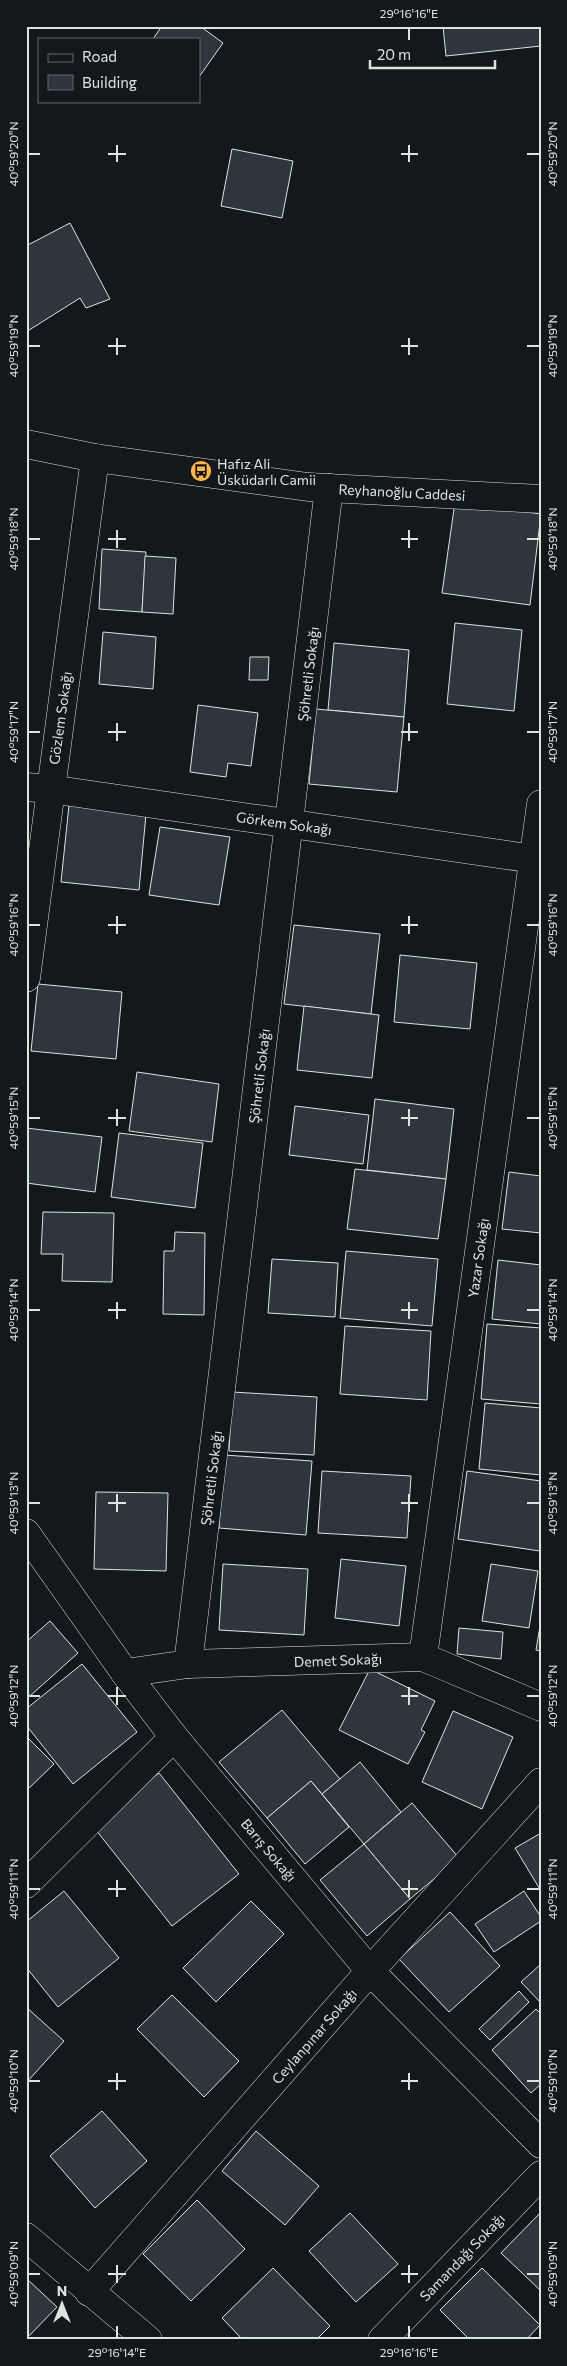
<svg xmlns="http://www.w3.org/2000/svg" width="567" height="2366" font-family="Commissioner,sans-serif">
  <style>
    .building { fill: #2c363c; stroke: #d8e6dc }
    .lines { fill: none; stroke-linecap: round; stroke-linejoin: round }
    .minor-casing { stroke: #d8e6dc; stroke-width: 29 }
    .minor { stroke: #14181c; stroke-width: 28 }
    .ticks { fill: none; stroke: #d8e6dc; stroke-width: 2 }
    .labels { text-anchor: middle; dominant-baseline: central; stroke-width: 4; stroke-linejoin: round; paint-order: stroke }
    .poi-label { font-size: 14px; fill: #d8e6dc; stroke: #14181c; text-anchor: start }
    .street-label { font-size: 14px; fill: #d8e6dc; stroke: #14181c }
    .neatline { fill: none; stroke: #d8e6dc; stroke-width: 2 }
    .ticks-label { font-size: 12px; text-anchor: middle; fill: #d8e6dc }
  </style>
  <rect width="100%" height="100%" fill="#14181c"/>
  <g class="building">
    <polygon points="162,26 200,26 223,43 199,77 199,39 153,39"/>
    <polygon points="443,26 541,26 541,46 446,56"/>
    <polygon points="232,149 293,161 282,218 221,206"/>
    <polygon points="70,223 110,299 86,308 80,298 26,332 26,246"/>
    <polygon points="455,502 541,514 530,605 442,593"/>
    <polygon points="102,549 146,552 142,612 99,609"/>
    <polygon points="145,556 176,558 173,614 142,612"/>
    <polygon points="455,623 522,630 514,711 447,704"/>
    <polygon points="103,632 156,637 153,689 99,684"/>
    <polygon points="334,643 409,650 404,717 328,710"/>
    <polygon points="250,657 269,657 268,680 249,680"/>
    <polygon points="198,705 258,713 251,766 228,763 226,777 190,772"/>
    <polygon points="316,709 404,717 397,792 309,784"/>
    <polygon points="69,805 146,814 139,890 61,882"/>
    <polygon points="160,827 230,837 219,905 149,895"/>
    <polygon points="294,925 380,934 371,1014 284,1004"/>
    <polygon points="400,955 477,963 470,1029 394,1022"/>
    <polygon points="38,984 122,992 116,1059 31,1051"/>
    <polygon points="304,1006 379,1015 372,1078 297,1070"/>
    <polygon points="137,1072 219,1084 212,1142 129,1131"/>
    <polygon points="375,1099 454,1109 446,1179 367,1170"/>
    <polygon points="295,1106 369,1115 363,1164 289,1155"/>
    <polygon points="26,1128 102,1137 95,1192 26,1183"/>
    <polygon points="119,1133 203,1143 195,1208 111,1197"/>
    <polygon points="355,1169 446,1179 438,1239 347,1229"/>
    <polygon points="509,1172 541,1176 541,1233 502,1229"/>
    <polygon points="43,1212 114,1213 112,1282 62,1281 63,1254 41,1254"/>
    <polygon points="175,1232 205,1233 204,1315 163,1314 164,1251 174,1251"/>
    <polygon points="346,1251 438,1259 432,1326 340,1318"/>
    <polygon points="272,1259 338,1263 335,1317 268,1313"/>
    <polygon points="498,1260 541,1265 541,1324 492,1319"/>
    <polygon points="487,1324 541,1328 541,1404 481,1399"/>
    <polygon points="345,1326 431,1331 427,1400 340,1394"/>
    <polygon points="232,1392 317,1397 314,1455 229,1451"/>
    <polygon points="485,1403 541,1408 541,1475 479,1469"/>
    <polygon points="224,1455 312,1461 306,1535 219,1528"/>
    <polygon points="322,1471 411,1476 407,1538 318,1533"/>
    <polygon points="467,1471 541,1481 540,1551 458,1539"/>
    <polygon points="96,1492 168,1493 166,1571 94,1569"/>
    <polygon points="341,1559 406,1566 399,1626 335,1618"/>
    <polygon points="223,1564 308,1569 304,1635 219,1630"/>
    <polygon points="491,1564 538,1571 529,1628 482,1621"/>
    <polygon points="541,1620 541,1651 536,1650"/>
    <polygon points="50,1621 78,1653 30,1696 26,1691 26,1642"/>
    <polygon points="459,1628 503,1632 501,1659 457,1654"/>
    <polygon points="82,1664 137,1732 73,1784 26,1725 26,1709"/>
    <polygon points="370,1669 435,1701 421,1730 425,1732 408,1764 339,1730"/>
    <polygon points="282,1710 340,1779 322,1794 311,1781 267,1818 219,1762"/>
    <polygon points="453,1711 513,1737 482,1809 422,1782"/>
    <polygon points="26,1736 54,1764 26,1791"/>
    <polygon points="360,1762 401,1812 364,1844 322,1794"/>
    <polygon points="159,1773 239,1874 172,1926 92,1825"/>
    <polygon points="311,1781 349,1827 305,1864 267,1818"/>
    <polygon points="412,1803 459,1858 410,1899 364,1844"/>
    <polygon points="541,1833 541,1891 515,1848"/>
    <polygon points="364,1844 410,1899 367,1936 320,1880"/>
    <polygon points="64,1891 119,1958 58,2007 26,1967 26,1922"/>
    <polygon points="524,1891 541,1917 541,1921 494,1952 475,1924"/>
    <polygon points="251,1901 284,1934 216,2002 183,1968"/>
    <polygon points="450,1912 500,1966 449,2012 399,1959"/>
    <polygon points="541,1964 541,2003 521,1982"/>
    <polygon points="519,1991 529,2002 490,2040 479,2029"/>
    <polygon points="172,1995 239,2061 204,2097 137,2029"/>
    <polygon points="26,2007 64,2041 26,2083"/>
    <polygon points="536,2009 541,2014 541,2084 531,2093 492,2050"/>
    <polygon points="102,2111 147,2161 95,2208 50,2156"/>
    <polygon points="256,2131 319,2186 285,2225 222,2171"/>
    <polygon points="197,2200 245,2249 191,2301 143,2254"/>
    <polygon points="541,2212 541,2291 501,2253"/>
    <polygon points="350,2213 398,2264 356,2302 309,2251"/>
    <polygon points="273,2268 330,2326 316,2340 243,2340 222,2318"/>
    <polygon points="482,2268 540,2325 526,2340 470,2340 440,2310"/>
    <polygon points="26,2278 57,2307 26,2339"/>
  </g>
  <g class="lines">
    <g class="minor-casing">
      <g id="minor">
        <polyline points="26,444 95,458 308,487 541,499"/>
        <polyline points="26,787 50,789 541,860"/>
        <polyline points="26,978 95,458"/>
        <polyline points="26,1533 125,1673 174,1737 370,1971 541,2144"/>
        <polyline points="423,1657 541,804"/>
        <polyline points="188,1664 329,488"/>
        <polyline points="125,1673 188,1664 423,1657 541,1707"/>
        <polyline points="26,1884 174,1737"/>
        <polyline points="26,2237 148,2340"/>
        <polyline points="89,2292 370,1971 541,1782"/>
        <polyline points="382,2340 541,2175"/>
      </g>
    </g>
    <use href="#minor" class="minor"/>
  </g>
  <path class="ticks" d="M409,28V40M117,145V162M409,145V162M28,154H40M108,154H126M401,154H418M527,154H540M117,338V355M409,338V355M28,346H40M108,346H126M401,346H418M527,346H540M117,530V548M409,530V548M28,539H40M108,539H126M401,539H418M527,539H540M117,723V741M409,723V741M28,732H40M108,732H126M401,732H418M527,732H540M117,916V934M409,916V934M28,925H40M108,925H126M401,925H418M527,925H540M117,1109V1126M409,1109V1126M28,1118H40M108,1118H126M401,1118H418M527,1118H540M117,1302V1319M409,1302V1319M28,1310H40M108,1310H126M401,1310H418M527,1310H540M117,1494V1512M409,1494V1512M28,1503H40M108,1503H126M401,1503H418M527,1503H540M117,1687V1705M409,1687V1705M28,1696H40M108,1696H126M401,1696H418M527,1696H540M117,1880V1897M409,1880V1897M28,1889H40M108,1889H126M401,1889H418M527,1889H540M117,2073V2090M409,2073V2090M28,2081H40M108,2081H126M401,2081H418M527,2081H540M117,2265V2283M409,2265V2283M28,2274H40M108,2274H126M401,2274H418M527,2274H540M117,2326V2338M409,2326V2338"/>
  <defs>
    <g id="bus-disc" transform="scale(1.125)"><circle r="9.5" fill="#ffb74d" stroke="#14181c"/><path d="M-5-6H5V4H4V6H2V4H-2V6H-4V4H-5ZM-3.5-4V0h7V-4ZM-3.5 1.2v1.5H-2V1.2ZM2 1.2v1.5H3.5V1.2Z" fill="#111"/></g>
  </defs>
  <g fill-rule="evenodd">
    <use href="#bus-disc" x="201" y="471"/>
  </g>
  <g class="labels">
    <g class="poi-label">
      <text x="217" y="463">Hafız Ali<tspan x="217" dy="16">Üsküdarlı Camii</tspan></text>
    </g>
    <g class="street-label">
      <text transform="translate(402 492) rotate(3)">Reyhanoğlu Caddesi</text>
      <text transform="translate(308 674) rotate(-83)">Şöhretli Sokağı</text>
      <text transform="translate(60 718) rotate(-82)">Gözlem Sokağı</text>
      <text transform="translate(284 823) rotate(8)">Görkem Sokağı</text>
      <text transform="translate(259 1076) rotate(-83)">Şöhretli Sokağı</text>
      <text transform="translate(478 1258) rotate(-82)">Yazar Sokağı</text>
      <text transform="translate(211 1478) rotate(-83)">Şöhretli Sokağı</text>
      <text transform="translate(338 1660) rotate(-2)">Demet Sokağı</text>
      <text transform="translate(269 1850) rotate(50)">Barış Sokağı</text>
      <text transform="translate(314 2036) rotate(-49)">Ceylanpınar Sokağı</text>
      <text transform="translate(462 2257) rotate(-46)">Samandağı Sokağı</text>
    </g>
  </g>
  <rect width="567" height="2366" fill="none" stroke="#14181c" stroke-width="55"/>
  <rect x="38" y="38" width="162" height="65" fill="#14181c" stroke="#626a69"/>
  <rect x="48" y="54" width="25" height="8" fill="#14181c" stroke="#626a69"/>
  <text x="82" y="62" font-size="15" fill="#d8e6dc">Road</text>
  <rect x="48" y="75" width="25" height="15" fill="#2c363c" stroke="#626a69"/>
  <text x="82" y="88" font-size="15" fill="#d8e6dc">Building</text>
  <g transform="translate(62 2304)" stroke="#14181c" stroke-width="4" paint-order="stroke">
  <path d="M0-4L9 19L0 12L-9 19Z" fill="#d8e6dc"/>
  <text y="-8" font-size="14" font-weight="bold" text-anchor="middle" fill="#d8e6dc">N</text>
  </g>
  <path d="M370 60v8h125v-8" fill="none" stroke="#d8e6dc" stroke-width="2.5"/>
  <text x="377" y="60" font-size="15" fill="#d8e6dc" stroke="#14181c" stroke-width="4" paint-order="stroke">20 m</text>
  <rect x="28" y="28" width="512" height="2310" class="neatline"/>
  <g class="ticks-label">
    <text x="409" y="18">29°16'16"E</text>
    <text transform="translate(14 154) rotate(-90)" y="4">40°59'20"N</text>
    <text transform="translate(553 154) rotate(-90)" y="4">40°59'20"N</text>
    <text transform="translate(14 346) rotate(-90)" y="4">40°59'19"N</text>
    <text transform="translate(553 346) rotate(-90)" y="4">40°59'19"N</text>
    <text transform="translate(14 539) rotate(-90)" y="4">40°59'18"N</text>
    <text transform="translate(553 539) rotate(-90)" y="4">40°59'18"N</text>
    <text transform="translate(14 732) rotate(-90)" y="4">40°59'17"N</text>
    <text transform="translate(553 732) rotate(-90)" y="4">40°59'17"N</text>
    <text transform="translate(14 925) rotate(-90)" y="4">40°59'16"N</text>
    <text transform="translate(553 925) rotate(-90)" y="4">40°59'16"N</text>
    <text transform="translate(14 1118) rotate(-90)" y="4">40°59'15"N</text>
    <text transform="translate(553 1118) rotate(-90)" y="4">40°59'15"N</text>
    <text transform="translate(14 1310) rotate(-90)" y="4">40°59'14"N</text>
    <text transform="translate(553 1310) rotate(-90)" y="4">40°59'14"N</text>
    <text transform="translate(14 1503) rotate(-90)" y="4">40°59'13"N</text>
    <text transform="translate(553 1503) rotate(-90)" y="4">40°59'13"N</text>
    <text transform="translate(14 1696) rotate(-90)" y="4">40°59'12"N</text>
    <text transform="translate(553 1696) rotate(-90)" y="4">40°59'12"N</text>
    <text transform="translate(14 1889) rotate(-90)" y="4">40°59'11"N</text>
    <text transform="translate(553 1889) rotate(-90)" y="4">40°59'11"N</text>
    <text transform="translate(14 2081) rotate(-90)" y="4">40°59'10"N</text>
    <text transform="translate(553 2081) rotate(-90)" y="4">40°59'10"N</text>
    <text transform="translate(14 2274) rotate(-90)" y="4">40°59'09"N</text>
    <text transform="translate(553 2274) rotate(-90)" y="4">40°59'09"N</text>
    <text x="117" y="2357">29°16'14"E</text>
    <text x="409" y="2357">29°16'16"E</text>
  </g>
</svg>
